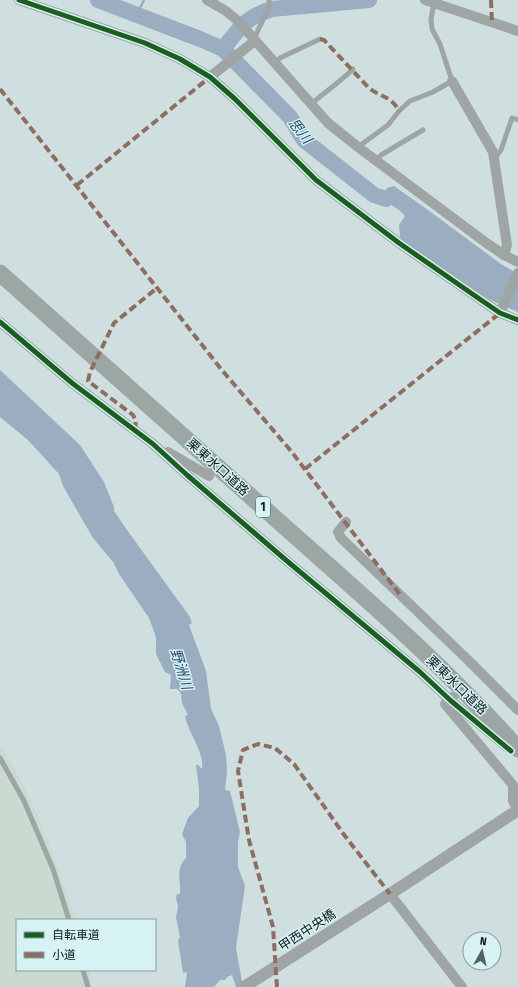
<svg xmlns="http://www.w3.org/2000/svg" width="518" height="987" font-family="'Fira Sans Condensed','Noto Sans JP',sans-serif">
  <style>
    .green { fill: #c9dad0 }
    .water { fill: #9badc0 }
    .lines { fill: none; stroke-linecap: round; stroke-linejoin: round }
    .stream { stroke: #9badc0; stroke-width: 2.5 }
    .river { stroke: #9badc0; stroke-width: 16 }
    .service { stroke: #9ea5a4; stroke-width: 5 }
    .minor { stroke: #9ea5a4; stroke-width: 10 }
    .tertiary { stroke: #9ea5a4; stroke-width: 12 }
    .trunk { stroke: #9ba6a5; stroke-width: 17 }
    .quiet { stroke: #8d6e63; stroke-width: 4; stroke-dasharray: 8 4; stroke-linecap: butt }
    .cycleway-casing { stroke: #d6f2f3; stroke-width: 8 }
    .cycleway { stroke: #1b5e20; stroke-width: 5 }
    .labels { text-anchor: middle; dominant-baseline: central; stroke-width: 3; stroke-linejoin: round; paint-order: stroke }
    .shield { fill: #d6f2f3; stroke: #4c5c5c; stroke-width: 1 }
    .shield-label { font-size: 12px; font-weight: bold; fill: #111b1c }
    .street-label { font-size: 13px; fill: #111b1c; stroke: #d6f2f3 }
    .water-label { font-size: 14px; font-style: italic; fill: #28466c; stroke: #d6f2f3 }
  </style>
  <rect width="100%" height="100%" fill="#cfdfe0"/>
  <path class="green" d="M0,745C35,798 55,860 76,920H17V970H89L92,987H0Z"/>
  <g class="water">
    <polygon points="394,186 428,210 501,264 518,274 518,312 488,299 405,242 400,237 399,225 405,216 399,210 382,199 373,196 366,189 384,193 387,188"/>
    <path d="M0,370L80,445L104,482L114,507V511L127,530L190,617L192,623L189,625L206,671L211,709L219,726L226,755L227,771L225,790L230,791L240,832L238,842V867L245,886L236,948L243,987H236L232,975L227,977L225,980H220L214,987H185L187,972L183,973L178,941L180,937L176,917L178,907L176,898L177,894H180C181,880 175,869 186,858V842L182,834L188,818L199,806V789L196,765H198L202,769C205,753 188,733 185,716L188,715L182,703L181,693L177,689H170L171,675L165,672L156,654V637L149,618L119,574L114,563L93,538L63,486L59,474L28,440L0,417Z"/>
  </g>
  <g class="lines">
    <polyline class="stream" points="137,14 144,0"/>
    <g class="river">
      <polyline points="98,0 200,39 223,49 290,117 304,140 374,195 386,199"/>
      <path d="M223,49C240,28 245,17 272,9L369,0"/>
    </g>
    <g class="service">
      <polyline points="254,39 269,7 269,0"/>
      <polyline points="274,63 280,58 320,39"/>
      <path d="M311,104C325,92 340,82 353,69"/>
      <polyline points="358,147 388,125 399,111 410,101 433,92 452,81 440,44 432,29 431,19 434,3"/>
      <polyline points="494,159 501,150 512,118 518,120"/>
      <polyline points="376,161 381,155 423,130"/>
      <polyline points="0,758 24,801 53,869 69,920"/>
      <polyline points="83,970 88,987"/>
    </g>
    <g class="minor">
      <polyline points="19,0 145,43 180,59 210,77 235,99 316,180 399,243 481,300 500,313 518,320"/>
      <polyline points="207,0 226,11 238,21 328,123 358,147 485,242 504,255 518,262"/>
      <polyline points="425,0 518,31"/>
      <polyline points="210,77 252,43 254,39"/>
      <polyline points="452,81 493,152 507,245 504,255"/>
      <polyline points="500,313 518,273"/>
      <polyline points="0,322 72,383 153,444 187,475 287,561 420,672 450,700 508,748"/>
      <polyline points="168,452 209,476"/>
      <polyline points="346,522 338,532 341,538 469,661 518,710"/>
      <polyline points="453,697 445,704 513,785 513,801 518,810"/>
      <polyline points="390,894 462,987"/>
    </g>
    <polyline class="tertiary" points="244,987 390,894 518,810"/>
    <path class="trunk" d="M0,273C95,358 190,443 285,527C365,598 447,668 518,749"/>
    <g class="quiet">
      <polyline points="491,0 492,23"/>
      <path d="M320,39L324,40L368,87C379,97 392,96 399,111"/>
      <polyline points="0,89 221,369 291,451 401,596"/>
      <polyline points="77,185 210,77"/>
      <polyline points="135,430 136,421 133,415 88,381 90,372 114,323 157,288"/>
      <polyline points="305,469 500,313"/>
      <polyline points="277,987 273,927 249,840 238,771 243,750 258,744 275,748 294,764 345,836 390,894"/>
    </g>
    <g class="cycleway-casing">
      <g id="cycleway">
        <polyline points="19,0 145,43 180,59 210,77 235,99 316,180 399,243 481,300 500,313 518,320"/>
        <polyline points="0,322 72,383 153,444 187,475 287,561 420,672 450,700 511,751"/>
      </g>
    </g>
    <use href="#cycleway" class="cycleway"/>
  </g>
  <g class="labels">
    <rect class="shield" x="256" y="497" width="14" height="20" rx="3"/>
    <g class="shield-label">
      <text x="263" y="507">1</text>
    </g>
    <g class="street-label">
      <text transform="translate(218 467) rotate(42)">栗東水口道路</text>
      <text transform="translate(457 685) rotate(44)">栗東水口道路</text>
      <text transform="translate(307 930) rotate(-33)">甲西中央橋</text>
    </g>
    <g class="water-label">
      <text transform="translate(300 131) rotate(51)">思川</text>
      <text transform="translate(181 669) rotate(73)">野洲川</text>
    </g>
  </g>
  <rect x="16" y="919" width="140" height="52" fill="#d6f2f3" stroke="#879c9d"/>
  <rect x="24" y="932" width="20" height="6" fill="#1b5e20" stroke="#879c9d"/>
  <text x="52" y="939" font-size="12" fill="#111b1c">自転車道</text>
  <rect x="24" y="952" width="20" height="6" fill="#8d6e63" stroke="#879c9d"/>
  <text x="52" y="959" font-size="12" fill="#111b1c">小道</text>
  <g transform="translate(482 951) rotate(8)"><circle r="19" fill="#d6f2f3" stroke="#879c9d"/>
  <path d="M0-3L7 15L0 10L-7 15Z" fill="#546061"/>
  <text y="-6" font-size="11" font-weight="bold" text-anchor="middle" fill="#111b1c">N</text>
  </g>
</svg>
